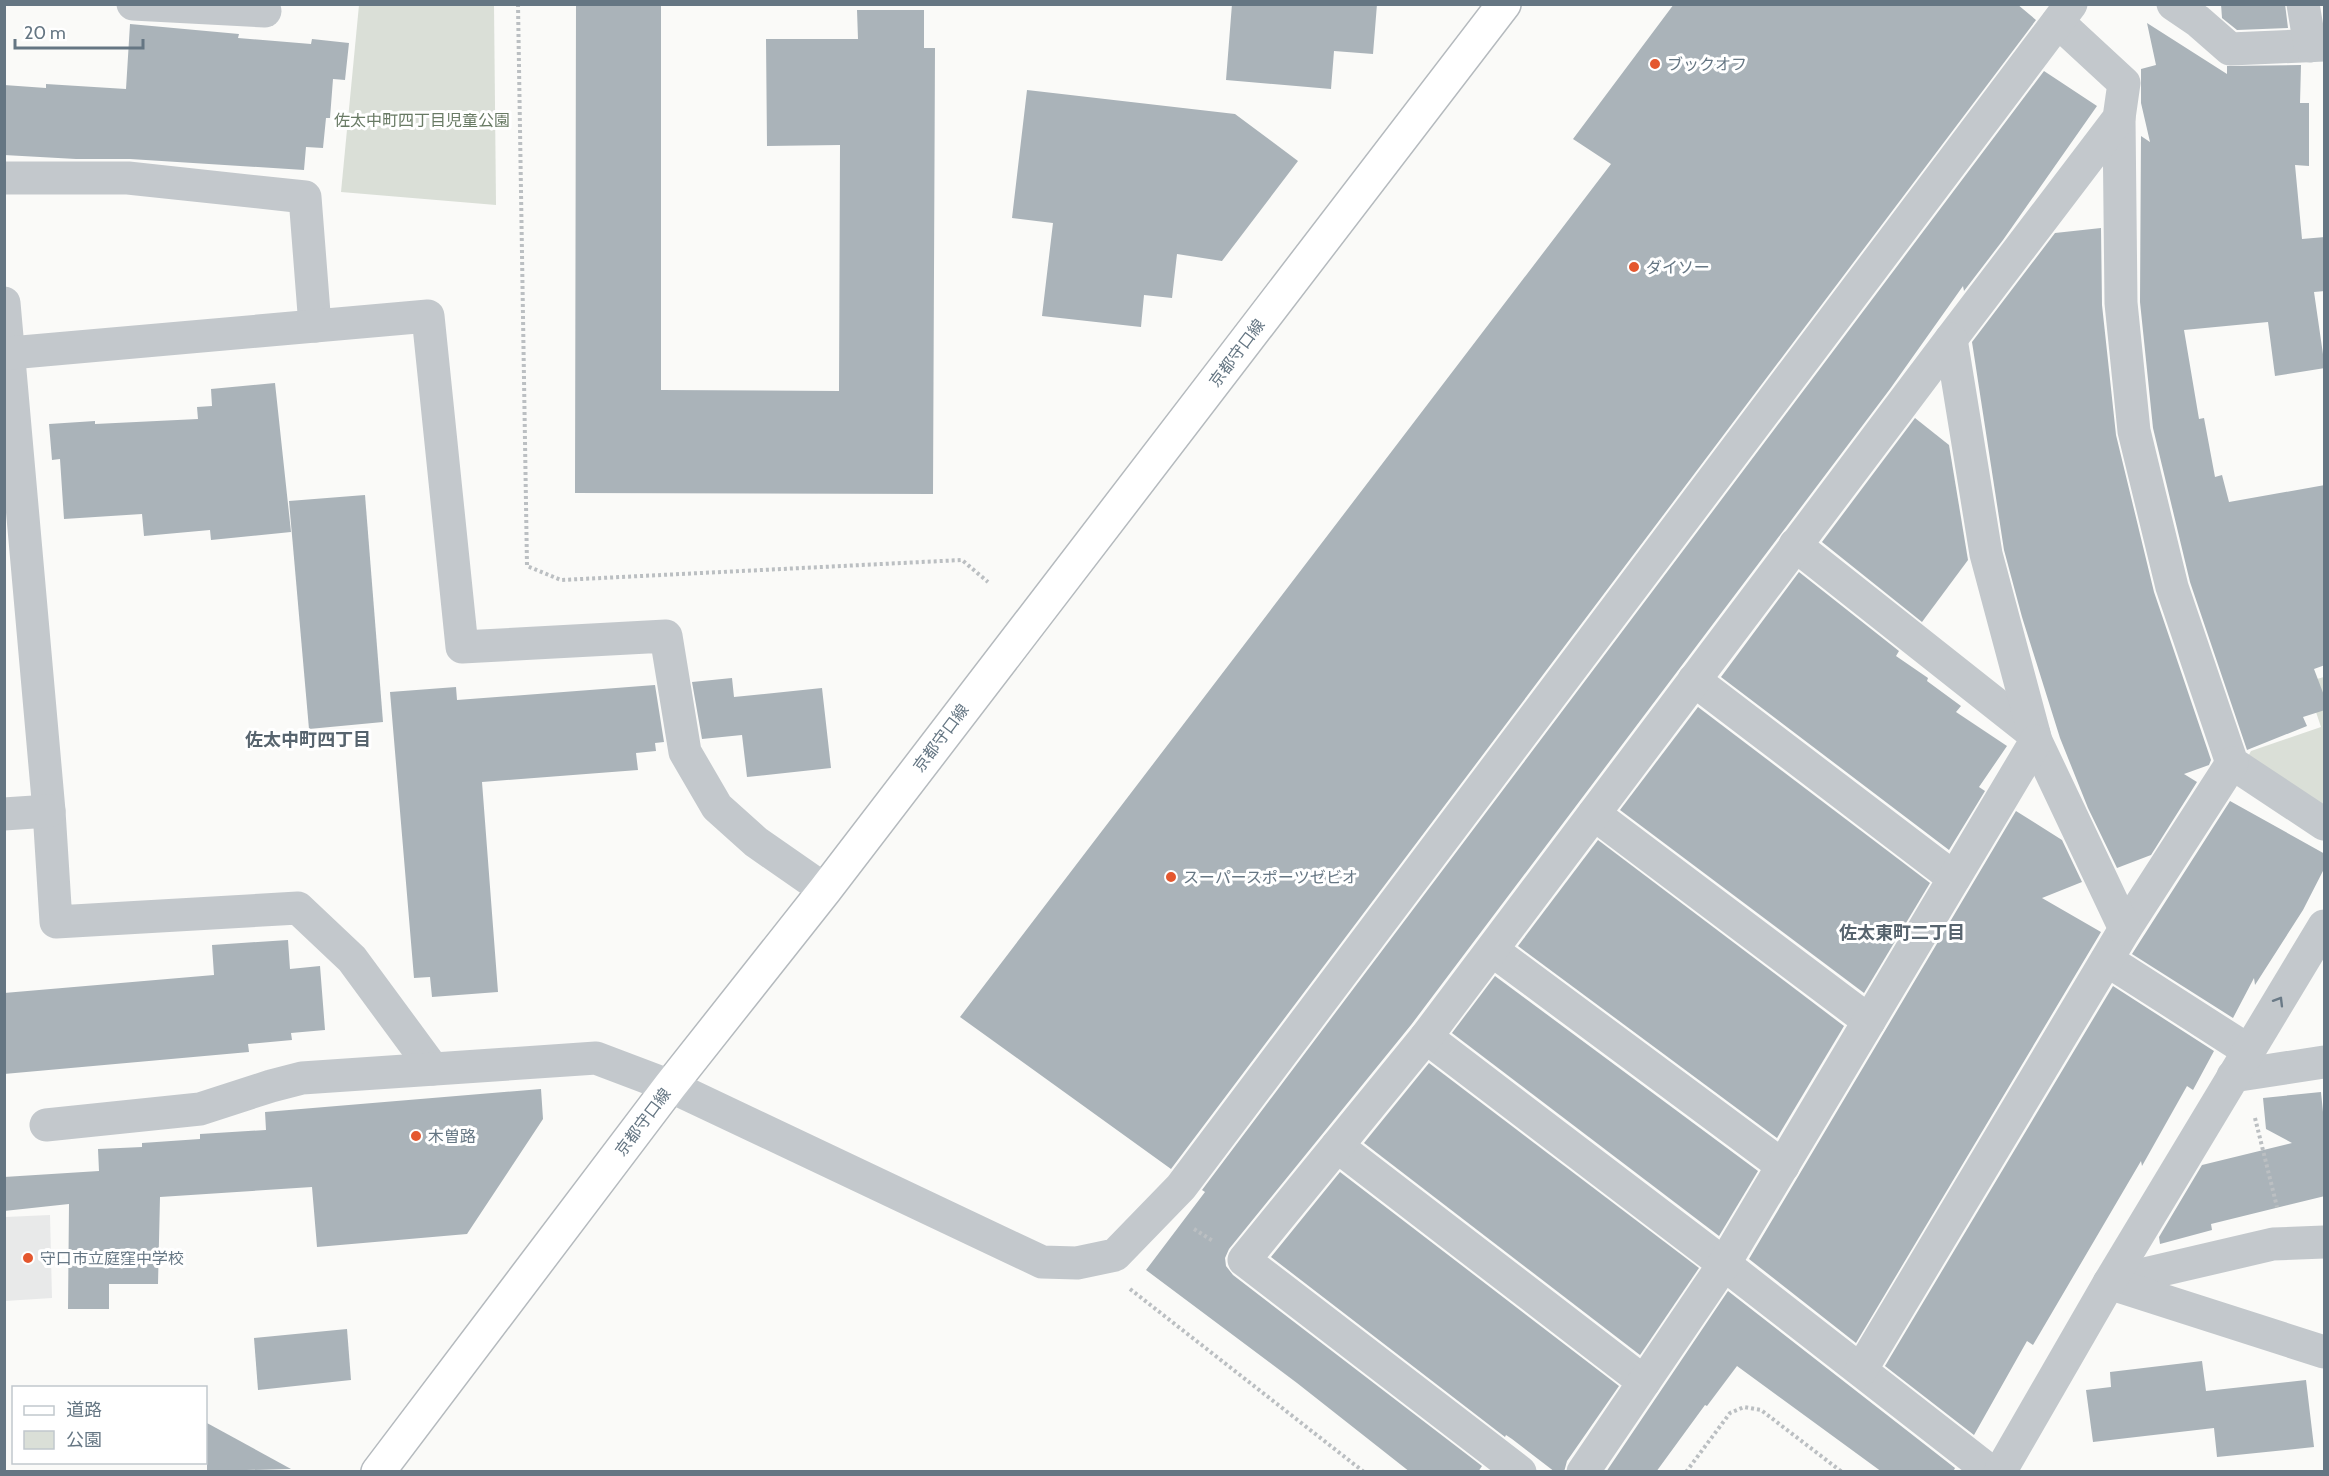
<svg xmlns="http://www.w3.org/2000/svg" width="2329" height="1476" font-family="Cabin,'Noto Sans JP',sans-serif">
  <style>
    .built { fill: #e8e9e9 }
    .green { fill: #dadfd7 }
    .building { fill: #aab3b9 }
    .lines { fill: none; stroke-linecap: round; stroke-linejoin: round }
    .primary-casing { stroke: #b5babe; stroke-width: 36 }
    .path { stroke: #bbbfc2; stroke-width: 4; stroke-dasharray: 3 3; stroke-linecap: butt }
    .street { stroke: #c3c8cc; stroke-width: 33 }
    .primary { stroke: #fff; stroke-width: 33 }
    .oneway { stroke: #6a7a87 }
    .poi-dot { fill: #e4572e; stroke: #fff; stroke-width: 2 }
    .labels { text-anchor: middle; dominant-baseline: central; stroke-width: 6; stroke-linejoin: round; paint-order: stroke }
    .poi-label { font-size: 16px; fill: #657683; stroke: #fff; text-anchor: start }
    .park-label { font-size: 16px; fill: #687a64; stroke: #fff }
    .street-label { font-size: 16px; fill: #657683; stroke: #fff }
    .neighbourhood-label { font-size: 18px; font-weight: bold; fill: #57646e; stroke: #fff }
  </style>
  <rect width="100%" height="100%" fill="#fafaf8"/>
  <polygon class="built" points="50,1215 52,1298 5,1301 5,1217"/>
  <g class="green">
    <polygon points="359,5 494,5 496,205 341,192"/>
    <polygon points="2324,677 2324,817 2244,764 2251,751 2321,727 2306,682"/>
  </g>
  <g class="building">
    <polygon points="576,4 661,4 661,390 839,391 840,145 767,146 766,39 858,39 857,10 924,10 924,48 935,48 933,494 575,493"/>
    <polygon points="1232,4 1377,4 1373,54 1334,51 1331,89 1226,80"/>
    <polygon points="1674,4 2017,4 2036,20 1171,1169 960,1017 1611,164 1573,139"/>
    <polygon points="2221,4 2285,4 2288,28 2237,30 2222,18"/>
    <polygon points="2147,23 2227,74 2227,66 2301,65 2300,103 2309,103 2309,166 2295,165 2302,239 2325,237 2325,291 2314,292 2325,368 2275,376 2268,322 2184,330 2199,419 2204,418 2215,477 2222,475 2229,502 2325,485 2325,665 2314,669 2325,698 2325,710 2303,717 2307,726 2247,750 2190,582 2153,428 2140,302 2141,136 2150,142 2141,103 2141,69 2156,65"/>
    <polygon points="130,24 239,34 238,38 311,44 312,39 349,43 345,80 333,79 330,118 326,118 323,148 306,147 304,170 130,159 76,159 4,155 4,85 46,88 46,84 126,89"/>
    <polygon points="2044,71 2097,106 2003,240 1964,291 1963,286 1890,389 1411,1025 1229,1249 1225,1258 1226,1266 1233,1275 1482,1466 1478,1472 1410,1472 1297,1383 1146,1270 1205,1192 1202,1190"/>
    <polygon points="1027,90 1235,114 1298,161 1222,261 1177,254 1172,298 1144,295 1141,327 1042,316 1053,223 1012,218"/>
    <polygon points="2101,228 2102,305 2116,435 2154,592 2211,760 2209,765 2184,774 2197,782 2151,855 2117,868 2088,808 2060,738 2022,617 2004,550 1972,342 2055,233"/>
    <polygon points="275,383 291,532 211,540 210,530 144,536 142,514 64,519 60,459 52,460 49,424 95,421 95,424 198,419 197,407 212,406 211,389"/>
    <polygon points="1915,418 1949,445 1968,560 1922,622 1822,542"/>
    <polygon points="365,495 383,722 309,729 289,501"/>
    <polygon points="1799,572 1899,651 1896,656 1928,678 1927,681 1961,706 1956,712 2007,746 1979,787 1985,791 1949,850 1721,677"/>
    <polygon points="732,678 734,697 822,688 831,768 747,777 742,735 702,739 692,682"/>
    <polygon points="655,685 664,742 655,743 656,751 636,753 638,770 482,782 498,992 432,997 430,977 414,978 390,692 456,687 457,700"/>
    <polygon points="1698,707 1930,883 1864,993 1620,810"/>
    <polygon points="2230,801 2325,854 2325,867 2303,910 2255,985 2254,978 2233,1018 2132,954"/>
    <polygon points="2016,811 2062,840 2082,882 2042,898 2101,932 1856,1343 1749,1259"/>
    <polygon points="1598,840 1844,1026 1777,1138 1518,946"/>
    <polygon points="288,940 290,969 320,966 325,1030 291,1033 292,1040 248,1044 249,1052 4,1074 4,993 214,975 212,945"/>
    <polygon points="1495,976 1758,1171 1719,1236 1452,1033"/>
    <polygon points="2113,986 2214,1051 2193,1090 2187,1086 2142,1166 2141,1161 2033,1345 2027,1341 1974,1435 1885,1366"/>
    <polygon points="1429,1063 1699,1268 1640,1355 1364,1143"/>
    <polygon points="541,1089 543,1119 467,1234 317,1247 312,1187 160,1197 158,1284 109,1284 109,1309 68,1309 69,1204 4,1211 4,1177 99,1171 98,1149 142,1147 142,1143 200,1139 200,1134 266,1130 265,1112"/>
    <polygon points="2321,1092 2325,1132 2325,1196 2211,1224 2212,1230 2160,1244 2159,1237 2202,1165 2292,1143 2266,1129 2263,1098"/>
    <polygon points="1340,1172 1619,1386 1567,1461 1564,1472 1555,1472 1512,1439 1506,1435 1505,1437 1271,1257"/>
    <polygon points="1728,1291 1955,1468 1953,1472 1882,1472 1737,1366 1707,1406 1705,1405 1656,1472 1606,1472"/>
    <polygon points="347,1329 351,1380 258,1390 254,1338"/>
    <polygon points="2202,1361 2206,1391 2306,1380 2314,1447 2217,1457 2214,1428 2093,1442 2086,1390 2111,1387 2110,1372"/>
    <polygon points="207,1423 291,1469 207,1471"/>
  </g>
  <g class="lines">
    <g class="primary-casing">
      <polyline id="primary" points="378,1472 670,1086 825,890 1504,4"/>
    </g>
    <g class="path">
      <polyline points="518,4 527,566 561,580 962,560 988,582"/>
      <polyline points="2255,1118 2277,1207"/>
      <polyline points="1194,1229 1213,1241"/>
      <polyline points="1130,1289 1364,1472"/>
      <polyline points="1686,1472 1730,1413 1744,1407 1761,1410 1842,1472"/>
    </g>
    <g class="street">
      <polyline points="133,4 265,11"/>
      <polyline points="2173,4 2198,21 2230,49 2324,45"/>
      <polyline points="2303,4 2310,46"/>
      <polyline points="2119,118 2121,303 2134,431 2172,587 2232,763 2324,824"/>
      <polyline points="4,178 128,178 305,197 315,326"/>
      <polyline points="4,303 49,811 56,922 298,908 352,959 433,1069"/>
      <polyline points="1951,339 2119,118 2124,83 2058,22"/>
      <polyline points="10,353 428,316 462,647 666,636 685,752 717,807 756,842 825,890"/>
      <polyline points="1795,545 2034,734"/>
      <polyline points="1694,680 1954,878"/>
      <polyline points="4,814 49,811"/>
      <polyline points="1594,814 1869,1021"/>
      <polyline points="1492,950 1783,1166"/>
      <polyline points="2107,960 2249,1051"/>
      <polyline points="1426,1037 1724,1264 1991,1472"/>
      <polyline points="2233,1076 2324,1062"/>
      <polyline points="46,1125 200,1109 271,1086 302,1078 596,1058 670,1086 1042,1262 1077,1263 1115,1255 1181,1187 2071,4"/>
      <polyline points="1337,1146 1644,1382"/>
      <polyline points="2110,1282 2273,1244 2324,1242"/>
      <polyline points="2109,1283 2324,1352"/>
      <polyline points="1861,1370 2125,929 2232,763"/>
      <polyline points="1520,1472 1244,1260 1426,1037 1951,339 1986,554 2036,741 2125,929"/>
      <polyline points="1583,1472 1724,1264 2036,741"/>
      <polyline points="2000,1472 2109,1283 2324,926"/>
    </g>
    <use href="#primary" class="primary"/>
  </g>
  <defs><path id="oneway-chevron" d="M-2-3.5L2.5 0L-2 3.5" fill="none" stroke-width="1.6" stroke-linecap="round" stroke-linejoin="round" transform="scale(1.5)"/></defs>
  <use class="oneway" href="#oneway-chevron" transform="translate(2279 1001) rotate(-59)"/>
  <g class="poi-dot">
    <circle cx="1655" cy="64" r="6"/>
    <circle cx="1634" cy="267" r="6"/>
    <circle cx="1171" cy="877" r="6"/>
    <circle cx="416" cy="1136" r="6"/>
    <circle cx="28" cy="1258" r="6"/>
  </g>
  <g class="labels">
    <g class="poi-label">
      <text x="1667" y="64">ブックオフ</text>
      <text x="1646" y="267">ダイソー</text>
      <text x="1183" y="877">スーパースポーツゼビオ</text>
      <text x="428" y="1136">木曽路</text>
      <text x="40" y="1258">守口市立庭窪中学校</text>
    </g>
    <g class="park-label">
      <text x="422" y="120">佐太中町四丁目児童公園</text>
    </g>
    <g class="street-label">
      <text transform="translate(1237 353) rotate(-53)">京都守口線</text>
      <text transform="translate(941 738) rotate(-53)">京都守口線</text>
      <text transform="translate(643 1122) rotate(-53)">京都守口線</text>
    </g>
    <g class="neighbourhood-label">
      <text x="308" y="740">佐太中町四丁目</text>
      <text x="1902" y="933">佐太東町二丁目</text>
    </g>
  </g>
  <rect width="2329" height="1476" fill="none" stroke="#657683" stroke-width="12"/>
  <rect x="12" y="1386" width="195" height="78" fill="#ffffff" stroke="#c1c8cd" stroke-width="1.5"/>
  <rect x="24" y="1406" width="30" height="9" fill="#ffffff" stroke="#c1c8cd" stroke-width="1.5"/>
  <text x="66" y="1416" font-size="18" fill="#657683">道路</text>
  <rect x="24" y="1431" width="30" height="18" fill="#dadfd7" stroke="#c1c8cd" stroke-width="1.5"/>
  <text x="66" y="1446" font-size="18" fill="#657683">公園</text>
  <path d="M15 39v9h128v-9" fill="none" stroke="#657683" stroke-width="3"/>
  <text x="24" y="39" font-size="18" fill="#657683" stroke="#ffffff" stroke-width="4.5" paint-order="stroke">20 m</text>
</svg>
